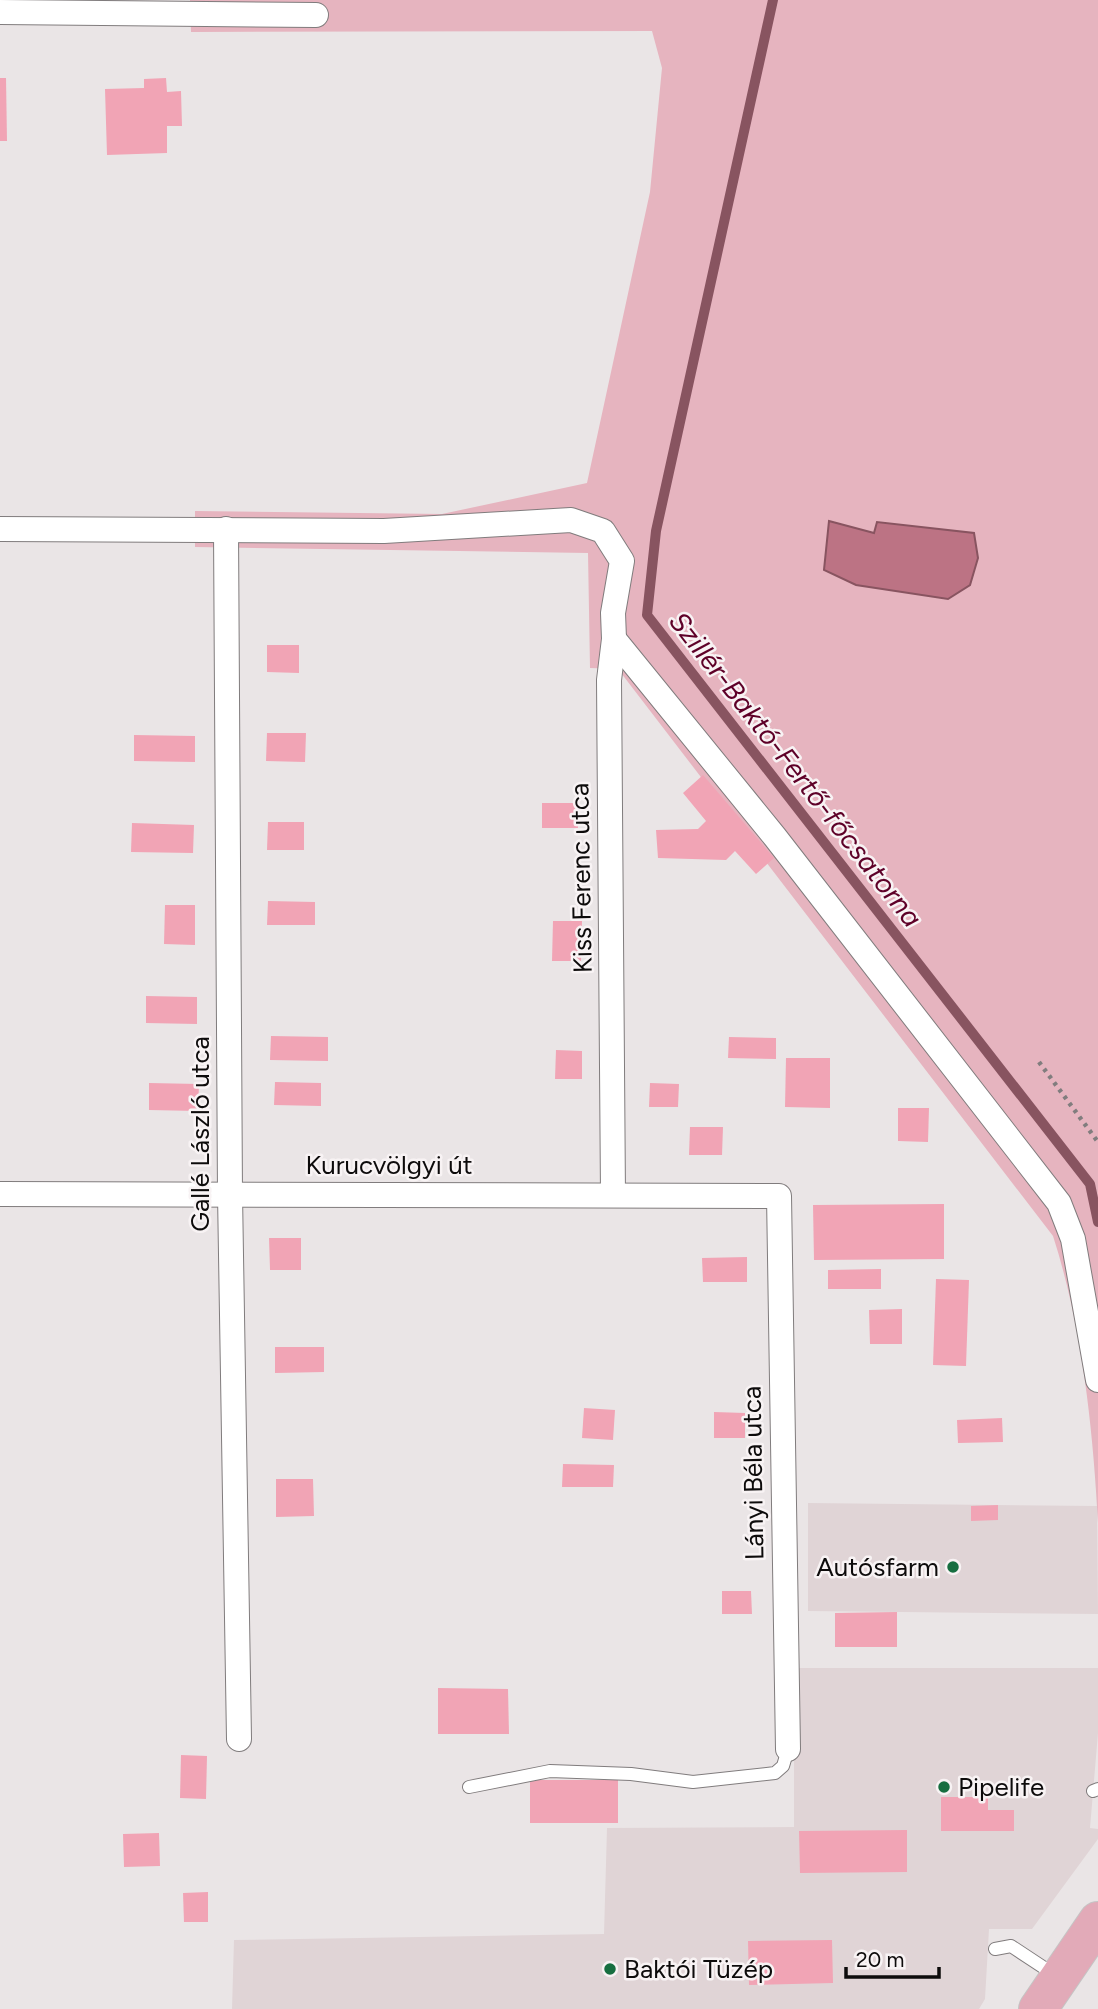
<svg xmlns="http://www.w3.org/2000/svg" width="1098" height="2009" font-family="Figtree,sans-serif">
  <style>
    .built { fill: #e0d4d6 }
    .green { fill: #e6b4bf }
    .water { fill: #bc7384; stroke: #885460; stroke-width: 2 }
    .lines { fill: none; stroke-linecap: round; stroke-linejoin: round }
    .stream { stroke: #885460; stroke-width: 10 }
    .building { fill: #f1a4b5 }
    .service-casing { stroke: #807c7d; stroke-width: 14 }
    .minor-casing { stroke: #807c7d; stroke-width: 26 }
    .primary-casing { stroke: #c5c4c4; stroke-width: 40 }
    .path { stroke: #817d7e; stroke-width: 4.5; stroke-dasharray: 3.5 5; stroke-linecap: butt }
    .service { stroke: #fff; stroke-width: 12 }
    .minor { stroke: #fff; stroke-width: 24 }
    .primary { stroke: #e2aab8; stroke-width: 38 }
    .poi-dot { fill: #176e40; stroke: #f8f3f4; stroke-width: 2.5 }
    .labels { text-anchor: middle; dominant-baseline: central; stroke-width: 5; stroke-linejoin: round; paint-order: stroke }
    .street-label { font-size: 26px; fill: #0d0b0b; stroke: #f8f3f4 }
    .poi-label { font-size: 26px; fill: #0d0b0b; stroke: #f8f3f4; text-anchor: start }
    .water-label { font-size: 28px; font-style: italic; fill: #5e0028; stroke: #f8f3f4 }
  </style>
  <rect width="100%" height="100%" fill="#eae5e6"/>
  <g class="built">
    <polygon points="808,1503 1097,1506 1098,1614 808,1611"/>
    <polygon points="794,1668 1098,1668 1098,1733 1090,1828 1098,1829 1098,1839 1032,1929 989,1929 985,1999 979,2009 232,2009 234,1940 604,1934 607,1828 794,1827"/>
  </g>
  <path class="green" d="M190,0H1098V1523C1093,1428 1082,1326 1053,1236L618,669L590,668L588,553L195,547V511L442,514L587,483L650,192L662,68L652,31L191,32Z"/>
  <polygon class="water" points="829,521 874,533 877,522 974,533 978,558 970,585 948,599 856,585 824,570"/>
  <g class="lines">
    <polyline class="stream" points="773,0 656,531 647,615 1090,1184 1098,1222"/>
  </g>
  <g class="building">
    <polygon points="0,78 6,78 7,141 0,141"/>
    <polygon points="166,78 167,92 181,91 182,126 167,126 167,153 107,155 105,89 144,88 144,79"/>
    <polygon points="267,645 299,645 299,673 267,672"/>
    <polygon points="267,733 306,733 305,762 266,761"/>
    <polygon points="134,735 195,736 195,762 134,761"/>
    <polygon points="703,775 774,858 756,874 735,851 726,860 658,858 656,830 698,829 706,821 683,793"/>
    <rect x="542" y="803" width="36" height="25"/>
    <polygon points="268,822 304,822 304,850 267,850"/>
    <polygon points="132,823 194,825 193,853 131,852"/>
    <polygon points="268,901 315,902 315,925 267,925"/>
    <polygon points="165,905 195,905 195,945 164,944"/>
    <polygon points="553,921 582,921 581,961 552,961"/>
    <polygon points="146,996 197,997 197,1024 146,1023"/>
    <polygon points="271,1036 328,1037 328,1061 270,1060"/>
    <polygon points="729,1037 776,1038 776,1059 728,1058"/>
    <polygon points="556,1050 582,1051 582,1079 555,1079"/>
    <polygon points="786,1058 830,1058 830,1108 785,1107"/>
    <polygon points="275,1082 321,1083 321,1106 274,1105"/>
    <polygon points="149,1083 199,1084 198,1111 149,1110"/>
    <polygon points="650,1083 679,1084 678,1107 649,1107"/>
    <polygon points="898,1108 929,1108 928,1142 898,1141"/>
    <polygon points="690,1127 723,1127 722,1155 689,1155"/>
    <polygon points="944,1204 944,1259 814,1260 813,1205"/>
    <polygon points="269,1238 301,1238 301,1270 270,1270"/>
    <polygon points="747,1257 747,1282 703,1282 702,1258"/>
    <polygon points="881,1269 881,1289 828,1289 828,1270"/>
    <polygon points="936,1279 969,1280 966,1366 933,1365"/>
    <polygon points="902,1309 902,1344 870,1344 869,1310"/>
    <polygon points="275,1347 324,1347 324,1372 275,1373"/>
    <polygon points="584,1408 615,1410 613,1440 582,1438"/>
    <polygon points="714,1412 745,1413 745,1438 714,1438"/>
    <polygon points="1002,1418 1003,1442 958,1443 957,1420"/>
    <polygon points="563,1464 614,1465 613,1487 562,1487"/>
    <polygon points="276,1479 313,1479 314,1516 276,1517"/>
    <polygon points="998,1505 998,1520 971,1521 971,1506"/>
    <polygon points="722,1591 751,1591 752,1614 722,1614"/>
    <polygon points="897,1612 897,1647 835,1647 835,1613"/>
    <polygon points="438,1688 508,1689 509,1734 438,1734"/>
    <polygon points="181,1755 207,1756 206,1799 180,1798"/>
    <rect x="530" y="1780" width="88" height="43"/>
    <polygon points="941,1797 988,1797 988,1810 1014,1810 1014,1831 941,1831"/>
    <polygon points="907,1830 907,1872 800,1873 799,1831"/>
    <polygon points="159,1833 160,1866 124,1867 123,1834"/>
    <polygon points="208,1892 208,1922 184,1922 183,1893"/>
    <polygon points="832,1940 833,1983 749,1985 748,1941"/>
  </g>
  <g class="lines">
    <g class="service-casing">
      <g id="service">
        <polyline points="469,1787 550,1771 631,1774 693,1782 775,1773 783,1766 788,1749"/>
        <polyline points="1093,1791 1098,1789"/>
        <polyline points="995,1949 1011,1946 1055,1975"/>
      </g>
    </g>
    <g class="minor-casing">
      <g id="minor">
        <polyline points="0,12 316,15"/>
        <polyline points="0,529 384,531 571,520 603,531 622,561 613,613 614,639 609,680 613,1195"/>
        <polyline points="226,529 230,1194 239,1739"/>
        <polyline points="614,639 775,837 1059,1203 1073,1239 1098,1380"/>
        <polyline points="0,1194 779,1196 788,1749"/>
      </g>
    </g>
    <g class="primary-casing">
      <polyline id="primary" points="1038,2009 1098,1921"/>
    </g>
    <polyline class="path" points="1039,1062 1098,1142"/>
    <use href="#service" class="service"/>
    <use href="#minor" class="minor"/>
    <use href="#primary" class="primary"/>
  </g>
  <g class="poi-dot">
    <circle cx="953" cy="1567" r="7"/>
    <circle cx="944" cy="1787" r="7"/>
    <circle cx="610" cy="1969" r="7"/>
  </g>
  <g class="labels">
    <g class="street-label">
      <text transform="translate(581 878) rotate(-91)">Kiss Ferenc utca</text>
      <text transform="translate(200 1134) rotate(-90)">Gallé László utca</text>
      <text x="389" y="1165">Kurucvölgyi út</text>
      <text transform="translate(753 1473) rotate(-91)">Lányi Béla utca</text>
    </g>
    <g class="poi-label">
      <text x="939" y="1567" text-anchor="end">Autósfarm</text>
      <text x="958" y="1787">Pipelife</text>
      <text x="624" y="1969">Baktói Tüzép</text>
    </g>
    <g class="water-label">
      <text transform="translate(796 769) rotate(52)">Szillér-Baktó-Fertő-főcsatorna</text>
    </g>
  </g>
  <path d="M846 1967v10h93v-10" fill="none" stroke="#0d0b0b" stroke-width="3.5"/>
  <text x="856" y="1967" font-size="21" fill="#0d0b0b" stroke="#f8f3f4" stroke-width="5" paint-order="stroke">20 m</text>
</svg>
